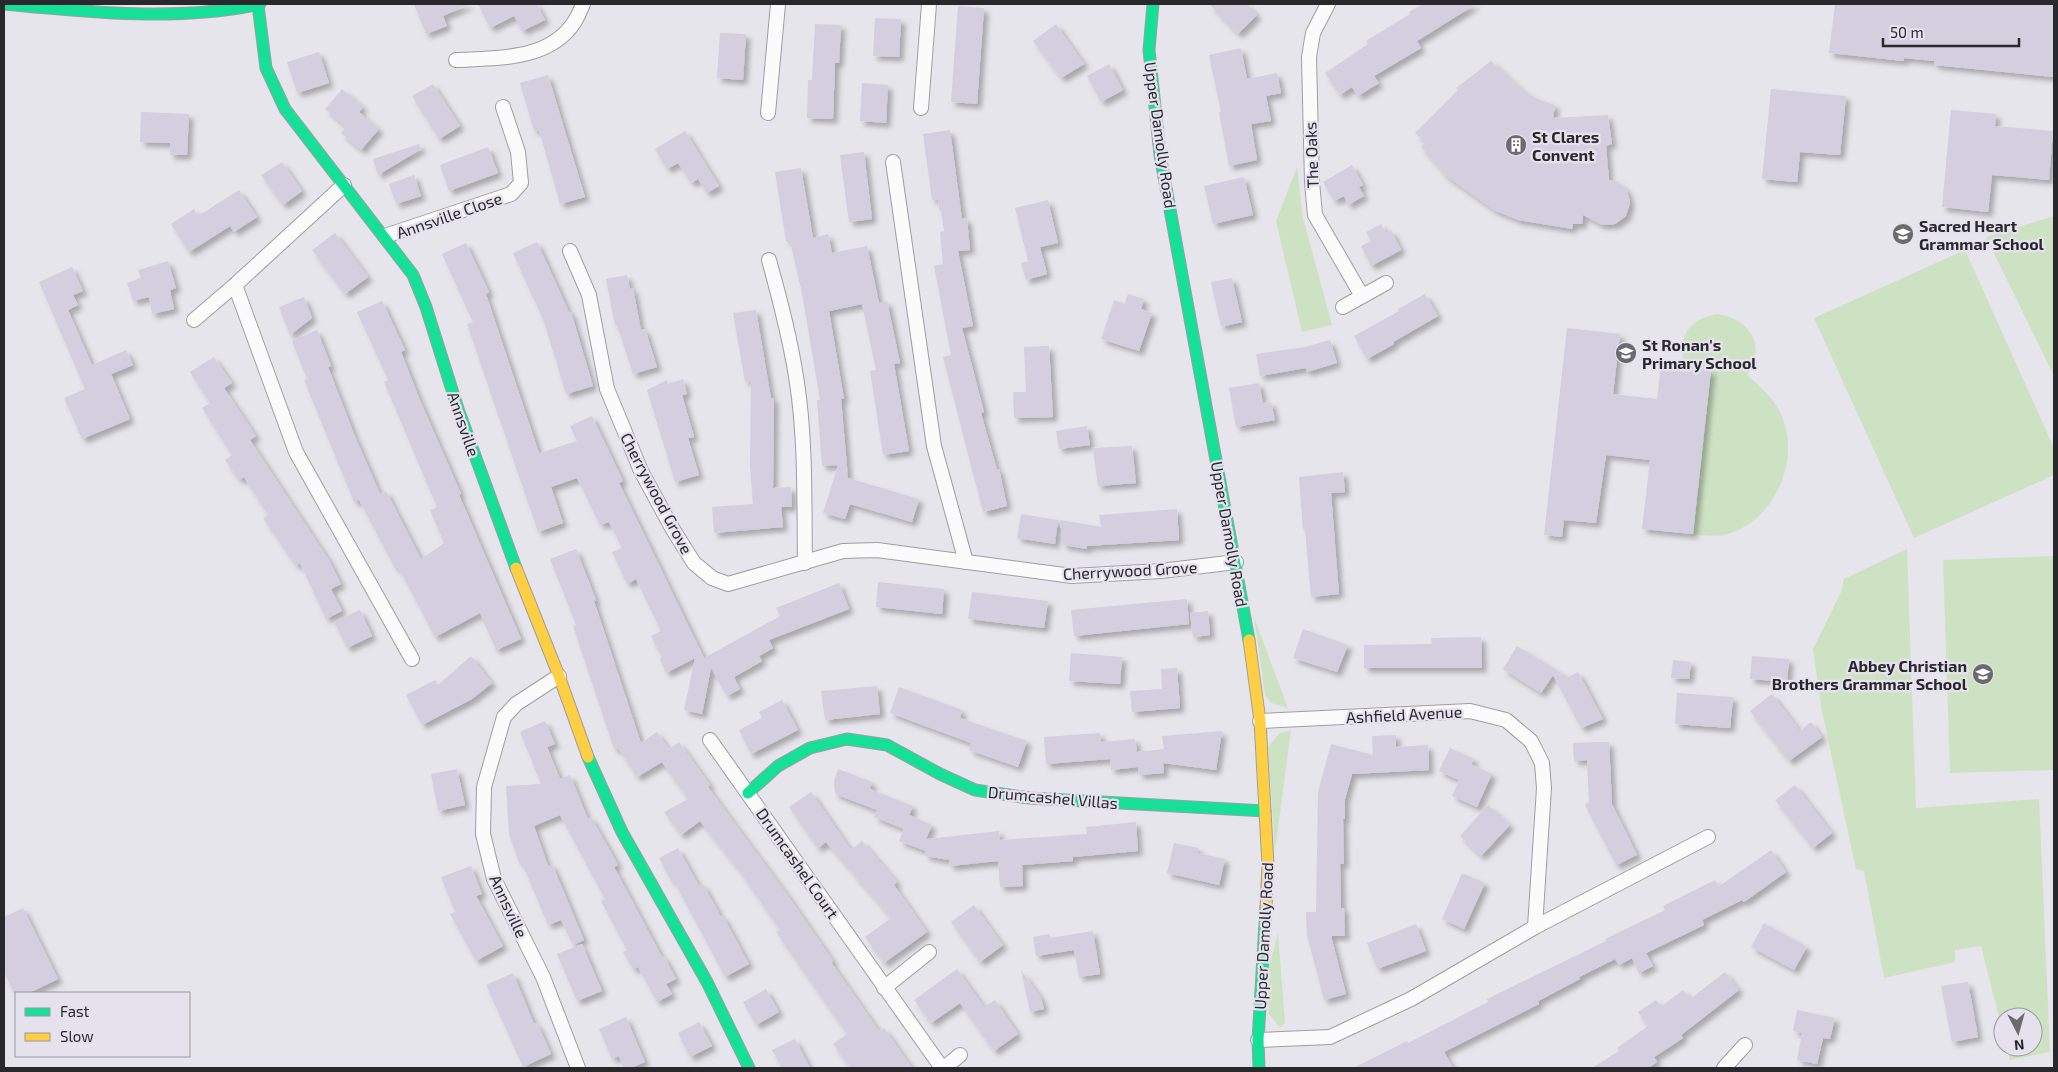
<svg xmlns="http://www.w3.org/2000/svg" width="2058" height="1072" font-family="'Exo 2',sans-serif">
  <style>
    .green { fill: #cde2c3 }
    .building { fill: #d3cfdf; filter: url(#shadow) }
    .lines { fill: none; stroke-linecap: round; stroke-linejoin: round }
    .street-casing { stroke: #9e9ea2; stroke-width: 16 }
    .fast-casing { stroke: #9e9ea2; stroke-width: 13 }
    .slow-casing { stroke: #9e9ea2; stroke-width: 13 }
    .street { stroke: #fbfbfc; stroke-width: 14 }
    .fast { stroke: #16e098; stroke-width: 11 }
    .slow { stroke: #ffcf43; stroke-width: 11 }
    .labels { text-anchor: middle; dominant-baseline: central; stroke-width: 4.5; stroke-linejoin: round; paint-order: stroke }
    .street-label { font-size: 16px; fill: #29282c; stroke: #e5e2ee }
    .poi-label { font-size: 16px; font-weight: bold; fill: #29282c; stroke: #e5e2ee; text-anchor: start }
  </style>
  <defs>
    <filter id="shadow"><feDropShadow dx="4.5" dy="4.5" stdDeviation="2.5" flood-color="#0004"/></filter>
  </defs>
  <rect width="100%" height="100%" fill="#e6e5eb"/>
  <g class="green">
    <polygon points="1297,167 1303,218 1332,325 1302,332 1276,221"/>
    <polygon points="2054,216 2054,376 1986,237"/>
    <polygon points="1965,250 2054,448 2054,475 1914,538 1814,318"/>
    <path d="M1717,314C1749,318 1768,346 1747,375C1762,388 1778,402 1784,422C1799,467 1771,524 1724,535C1715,537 1703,535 1693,534L1711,370L1684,367C1678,338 1686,320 1717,314Z"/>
    <polygon points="1907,549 1916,808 2039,799 2050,1052 2010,1060 2006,1047 2033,1047 2033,1017 2003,1017 2003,1033 1981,946 1955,950 1955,962 1884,978 1864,871 1856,869 1822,712 1813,649 1841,592 1844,579"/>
    <polygon points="2054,556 2054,770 1950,773 1943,560"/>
    <polygon points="1254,617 1288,708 1271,703 1265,695"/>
    <polygon points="1291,730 1275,851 1268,747 1280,733"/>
    <polygon points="1278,932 1285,1023 1280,1028 1269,1014 1265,983"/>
  </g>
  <g class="building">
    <polygon points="414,4 470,4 443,16 447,26 426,34"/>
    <polygon points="478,4 540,4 537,5 545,20 522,31 514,16 490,28"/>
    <polygon points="1209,4 1247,4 1257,15 1238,34"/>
    <polygon points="1423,4 1476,4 1417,41 1421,48 1374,76 1379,83 1358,96 1352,87 1340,95 1325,73 1368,44 1366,41 1410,14 1409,12"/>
    <polygon points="1835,4 2054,4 2054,77 1934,65 1934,61 1904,58 1904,61 1829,53"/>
    <polygon points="958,6 984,8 977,104 951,102"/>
    <polygon points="875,18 901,19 899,57 873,56"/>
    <polygon points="815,24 841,25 839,63 835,63 833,119 807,118 808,80 812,80"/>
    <polygon points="1056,24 1084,64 1061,78 1033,41"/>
    <polygon points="720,33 746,34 743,80 717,78"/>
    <polygon points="1241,48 1247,79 1277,73 1281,93 1266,96 1271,121 1251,124 1257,160 1229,166 1219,112 1221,112 1209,55"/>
    <polygon points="319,52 329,83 297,93 287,62"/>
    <polygon points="1491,61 1524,91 1539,100 1555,105 1553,118 1608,115 1612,144 1606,146 1609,180 1617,181 1627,190 1630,203 1626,216 1615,224 1602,225 1583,215 1582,224 1573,224 1572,229 1518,220 1494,210 1446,176 1421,147 1425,142 1415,133 1458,90 1456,88"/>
    <polygon points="1109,64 1123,90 1101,102 1087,76"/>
    <polygon points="548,75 585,197 560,204 539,130 534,131 520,83"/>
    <polygon points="862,83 888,85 886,123 860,121"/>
    <polygon points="433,84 460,126 439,139 412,96"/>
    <polygon points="342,89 363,107 359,112 379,129 361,150 341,133 346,127 325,109"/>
    <polygon points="1771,89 1846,96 1840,155 1800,152 1797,182 1762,179"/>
    <polygon points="1951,110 1996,114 1995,126 2053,131 2049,180 1992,175 1988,212 1942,207"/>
    <polygon points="141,112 189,114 187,155 170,155 170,143 140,142"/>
    <polygon points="950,130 962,219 967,218 970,250 958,251 973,326 962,328 984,412 981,413 997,470 999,469 1007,506 983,512 943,357 951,355 934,266 943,264 940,232 944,231 941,210 939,211 938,199 932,200 923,134"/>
    <polygon points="685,131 719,186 707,193 698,179 691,183 678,163 667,169 655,149"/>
    <polygon points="419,144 421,149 378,175 373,159"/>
    <polygon points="488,147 498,173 449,191 440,165"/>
    <polygon points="864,152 872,219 849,222 840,155"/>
    <polygon points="282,162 302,191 283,205 261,175"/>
    <polygon points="1352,165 1363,185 1359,187 1364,196 1348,205 1344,196 1334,201 1323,182"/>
    <polygon points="801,168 813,238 828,234 832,253 867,246 879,303 887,301 900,363 894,364 909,451 883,455 870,371 876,370 862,304 829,311 844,399 841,399 848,478 919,499 912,522 850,504 845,519 823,513 838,465 822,466 817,400 820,400 802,293 790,241 786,241 775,172"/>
    <polygon points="414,175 421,196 396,204 389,184"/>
    <polygon points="1244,177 1253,215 1213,224 1204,186"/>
    <polygon points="239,190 257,217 234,232 230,226 189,252 171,224 194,209 198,216"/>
    <polygon points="1048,200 1058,243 1040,247 1047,274 1026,280 1021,263 1028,261 1015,208"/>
    <polygon points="1381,224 1386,233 1391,230 1401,250 1371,266 1361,246 1371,241 1366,232"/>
    <polygon points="335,233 368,277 345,294 312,250"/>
    <polygon points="537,242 569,312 571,312 593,386 566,394 544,322 513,253"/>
    <polygon points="466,243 489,292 486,294 539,453 577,441 570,426 592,416 623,481 619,483 704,658 780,616 776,608 839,583 849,609 769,640 773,648 759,656 762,661 734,677 740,689 727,696 711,668 702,714 684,710 695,658 666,673 660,659 662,658 651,636 661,631 636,579 627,584 612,552 622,548 609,522 600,525 577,478 551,487 563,523 538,532 467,324 473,322 442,254"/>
    <polygon points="168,261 176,288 170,290 174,309 152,314 149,297 133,301 127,283 141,278 138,270"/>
    <polygon points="72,267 83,291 73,295 78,305 68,310 92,365 126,350 133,365 111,374 130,419 82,439 64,398 85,389 39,282"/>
    <polygon points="627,275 630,289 633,288 641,330 645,329 657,367 633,374 617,325 615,325 606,279"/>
    <polygon points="1232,278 1242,322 1221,327 1211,282"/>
    <polygon points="1128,294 1144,299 1141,309 1152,313 1139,351 1101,339 1114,300 1125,304"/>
    <polygon points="1425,294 1438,316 1393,342 1394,344 1367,359 1354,336 1399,311 1398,309"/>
    <polygon points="304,297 312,318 290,335 279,307"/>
    <polygon points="382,301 405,350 401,352 419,398 461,494 459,495 521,639 496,650 480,613 435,637 398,567 395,568 359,500 354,502 304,380 307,379 292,341 317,330 331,366 328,367 354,434 380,494 386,491 421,559 444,543 430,510 437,507 384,382 388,380 357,312"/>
    <polygon points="756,310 771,398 774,398 773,488 791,487 792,507 781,507 783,527 714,533 712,507 753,504 750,467 751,381 745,382 733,313"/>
    <polygon points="1567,328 1620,334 1613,394 1657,399 1661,365 1711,370 1693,534 1642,529 1650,460 1606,455 1596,523 1564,520 1562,537 1544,535"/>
    <polygon points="1330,340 1337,363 1307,372 1306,368 1260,376 1256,354 1305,347"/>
    <polygon points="1049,346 1053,417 1014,418 1013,392 1026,392 1024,347"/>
    <polygon points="214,357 232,383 224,388 256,436 250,440 330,562 341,584 331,589 342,611 326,619 300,563 296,566 263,518 268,515 244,477 239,480 225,460 232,455 202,408 210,403 190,372"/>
    <polygon points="683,379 687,394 682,395 694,437 688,438 699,475 675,482 647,390 667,380 668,384"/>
    <polygon points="1259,383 1263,403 1271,402 1275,420 1236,427 1229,388"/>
    <polygon points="1087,426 1090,445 1059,449 1056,431"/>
    <polygon points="1132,446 1136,483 1098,486 1093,448"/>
    <polygon points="1343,472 1345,492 1331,493 1339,594 1311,597 1305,529 1303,529 1299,477"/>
    <polygon points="1177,509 1179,540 1087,546 1087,549 1063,545 1060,520 1101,527 1099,515"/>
    <polygon points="1021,514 1058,520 1055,544 1017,538"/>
    <polygon points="576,549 596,600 594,601 641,743 657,732 669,749 679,742 710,785 708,787 791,900 833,961 831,962 879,1031 884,1028 912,1068 851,1068 833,1044 847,1034 776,932 780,930 741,873 700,821 681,835 664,812 688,799 662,762 637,777 618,748 614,749 573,626 576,625 550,559"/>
    <polygon points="878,582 944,589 942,614 876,607"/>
    <polygon points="972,592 1048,601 1044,628 968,619"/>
    <polygon points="1187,599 1189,624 1074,636 1071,610"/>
    <polygon points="360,610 372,636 347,648 334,622"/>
    <polygon points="1208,611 1210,635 1193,637 1190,613"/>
    <polygon points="1303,629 1348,645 1337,672 1293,658"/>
    <polygon points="1481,637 1482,668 1364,668 1364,645 1432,644 1431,638"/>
    <polygon points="1517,646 1568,677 1578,672 1603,719 1581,728 1553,675 1541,693 1503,669"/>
    <polygon points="1071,653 1122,657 1120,684 1069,681"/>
    <polygon points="471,656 492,683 472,699 422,725 406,695 435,680 438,685"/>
    <polygon points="1752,656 1789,659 1787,682 1750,679"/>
    <polygon points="1673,660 1691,662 1689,679 1671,678"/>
    <polygon points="1177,668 1180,708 1132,712 1130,691 1162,689 1161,669"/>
    <polygon points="877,686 880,714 825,720 821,691"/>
    <polygon points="899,687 962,710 960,718 1027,741 1018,767 969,750 971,743 890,713"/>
    <polygon points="1677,693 1733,697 1730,728 1675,724"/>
    <polygon points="1772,694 1800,731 1811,722 1822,737 1789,761 1750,711"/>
    <polygon points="782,700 798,730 751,754 739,730 762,718 759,712"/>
    <polygon points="545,721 555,744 547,747 560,779 570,775 588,819 591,817 618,865 614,867 662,957 664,956 676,979 666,984 672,994 657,1002 638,967 633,969 623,952 627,950 601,901 605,899 560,815 534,826 548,866 552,864 584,940 573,945 561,920 548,925 522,863 519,863 509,834 506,786 541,784 520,732"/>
    <polygon points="1222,731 1216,770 1163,763 1164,773 1139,775 1138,767 1111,770 1110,759 1046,764 1044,737 1100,733 1101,742 1135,739 1137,752 1164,749 1162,736"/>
    <polygon points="1396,735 1396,747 1428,745 1429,770 1352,774 1345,799 1345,819 1343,819 1344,864 1340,864 1341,908 1344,908 1345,936 1331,936 1346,994 1324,1000 1307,935 1306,912 1316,912 1318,792 1331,744 1373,755 1372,736"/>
    <polygon points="1599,742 1609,742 1612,804 1637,855 1616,865 1585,805 1589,802 1587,760 1574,761 1573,743"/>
    <polygon points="1450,748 1474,759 1471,764 1492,774 1477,807 1452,796 1459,780 1439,771"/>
    <polygon points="457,769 465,805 438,811 431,774"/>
    <polygon points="838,769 872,782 870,789 913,806 909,815 932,825 926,839 999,831 1000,840 1087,834 1086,827 1136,822 1138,851 1073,857 1073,861 1022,865 1023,886 1000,887 998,861 950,866 949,860 925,856 926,851 899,841 904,829 874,817 877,810 835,794 834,781"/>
    <polygon points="1795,785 1832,833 1813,848 1775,800"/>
    <polygon points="811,792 851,850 862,841 897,882 894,885 927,932 884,963 865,937 891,918 826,842 818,848 789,807"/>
    <polygon points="1488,805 1510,825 1481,856 1460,836"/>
    <polygon points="1174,843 1198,848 1198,853 1225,859 1219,885 1167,873"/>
    <polygon points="678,848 699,886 703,884 721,917 723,916 749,964 725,977 674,881 672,882 659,858"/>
    <polygon points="1771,850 1786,872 1744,902 1742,900 1702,920 1704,925 1646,953 1653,966 1639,973 1632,958 1619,965 1615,959 1579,977 1580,979 1538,1001 1539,1004 1444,1052 1453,1068 1353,1068 1407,1041 1408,1043 1488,1002 1487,999 1606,941 1605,939 1665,910 1663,906 1715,880 1718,887"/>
    <polygon points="471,866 482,894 476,896 503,946 476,961 450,914 455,912 441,877"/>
    <polygon points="1462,873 1485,883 1464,929 1442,919"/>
    <polygon points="974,905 1003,945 980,962 951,922"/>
    <polygon points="23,908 58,979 29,993 14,993 4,972 4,917"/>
    <polygon points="1764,923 1807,947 1794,970 1751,947"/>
    <polygon points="1416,924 1426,951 1377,969 1367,943"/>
    <polygon points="1093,931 1100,974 1079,977 1074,950 1036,956 1033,937 1049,934 1050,938"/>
    <polygon points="582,944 602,991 577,1001 557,954"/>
    <polygon points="957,969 984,1007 995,1000 1018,1034 994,1051 960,1003 931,1023 914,1000"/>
    <polygon points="1021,970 1041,998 1044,1009 1030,1012"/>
    <polygon points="1725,972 1739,990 1681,1035 1683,1038 1654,1057 1657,1062 1648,1068 1592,1068 1619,1051 1617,1048 1648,1026 1638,1012 1656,1000 1661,1007 1683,990 1690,999"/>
    <polygon points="513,973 534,1024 537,1023 551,1054 523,1067 486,985"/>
    <polygon points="1968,982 1978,1037 1952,1042 1941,986"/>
    <polygon points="766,989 779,1012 756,1025 743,1002"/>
    <polygon points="1797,1010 1835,1018 1830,1039 1823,1038 1817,1064 1797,1060 1802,1033 1793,1031"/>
    <polygon points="626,1017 645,1062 631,1068 624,1068 619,1056 612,1059 599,1029"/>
    <polygon points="699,1022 712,1046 690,1057 678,1033"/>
    <polygon points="795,1039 810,1068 782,1068 772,1050"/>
  </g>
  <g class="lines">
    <g class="street-casing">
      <g id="street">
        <polyline points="1328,4 1313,33 1309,57 1312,182 1315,215 1362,296"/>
        <path d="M456,60C496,58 550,61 575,21C578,16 581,9 583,4"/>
        <polyline points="921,108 929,4"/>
        <polyline points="768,113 778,4"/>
        <polyline points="893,162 934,446 966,562"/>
        <polyline points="385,236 511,194 521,183 518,152 503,107"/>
        <polyline points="570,251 589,295 607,389 641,471 672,528 694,563 712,578 728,584 843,551 877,550 1072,576 1161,571 1236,562"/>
        <path d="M769,260C780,300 791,341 797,383C806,442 804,503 805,563"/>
        <polyline points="235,285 296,452 412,659"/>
        <polyline points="1343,307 1386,283"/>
        <polyline points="194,320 235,285 344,185"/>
        <polyline points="559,676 516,704 504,717 484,787 483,834 494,879 543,977 578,1068"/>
        <polyline points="1260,721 1470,711 1506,720 1531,741 1542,763 1544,788 1535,927"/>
        <polyline points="710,740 942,1068"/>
        <polyline points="884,988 929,952"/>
        <polyline points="1258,1040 1330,1037 1343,1031 1411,999 1535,927 1708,837"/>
        <polyline points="944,1068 960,1055"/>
        <polyline points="1724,1068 1745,1045"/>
      </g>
    </g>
    <g class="fast-casing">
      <g id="fast">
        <path d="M4,4C86,12 179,22 260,4"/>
        <polyline points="1153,4 1149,50 1160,155 1249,640"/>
        <polyline points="258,5 266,68 285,109 413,275 426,307 458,409 516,568"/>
        <polyline points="588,757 622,832 707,982 749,1068"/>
        <polyline points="748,793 778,766 810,748 847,739 887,745 940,774 975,790 1029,798 1265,811"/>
        <polyline points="1259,1068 1258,1040 1266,907"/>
      </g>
    </g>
    <g class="slow-casing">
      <g id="slow">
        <polyline points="516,568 559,676 588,757"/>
        <polyline points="1249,640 1260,721 1268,865 1266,907"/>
      </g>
    </g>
    <use href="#street" class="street"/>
    <use href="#fast" class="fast"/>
    <use href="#slow" class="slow"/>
  </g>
  <defs>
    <g id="building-disc" transform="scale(1.125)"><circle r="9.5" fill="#6b6a6f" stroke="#e5e2ee"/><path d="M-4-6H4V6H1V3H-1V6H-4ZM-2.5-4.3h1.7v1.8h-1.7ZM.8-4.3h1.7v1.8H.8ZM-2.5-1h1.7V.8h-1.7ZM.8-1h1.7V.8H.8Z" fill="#fff"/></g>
    <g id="school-disc" transform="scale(1.125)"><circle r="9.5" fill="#6b6a6f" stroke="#e5e2ee"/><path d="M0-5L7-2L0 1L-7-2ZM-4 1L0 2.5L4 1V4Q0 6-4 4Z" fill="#fff"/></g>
  </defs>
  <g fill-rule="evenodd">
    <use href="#building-disc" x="1516" y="145"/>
    <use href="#school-disc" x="1903" y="234"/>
    <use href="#school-disc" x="1626" y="353"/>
    <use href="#school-disc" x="1983" y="674"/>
  </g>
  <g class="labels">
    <g class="street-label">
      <text transform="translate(1161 135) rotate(82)">Upper Damolly Road</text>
      <text transform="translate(1311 155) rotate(-92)">The Oaks</text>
      <text transform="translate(449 215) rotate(-19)">Annsville Close</text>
      <text transform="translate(464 424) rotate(71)">Annsville</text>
      <text transform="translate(657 493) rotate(62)">Cherrywood Grove</text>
      <text transform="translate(1230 534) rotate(80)">Upper Damolly Road</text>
      <text transform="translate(1130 570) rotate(-3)">Cherrywood Grove</text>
      <text transform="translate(1404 714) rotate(-3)">Ashfield Avenue</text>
      <text transform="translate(1053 797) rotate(5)">Drumcashel Villas</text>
      <text transform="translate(798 863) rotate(55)">Drumcashel Court</text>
      <text transform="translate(509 906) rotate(65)">Annsville</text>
      <text transform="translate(1263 936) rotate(-87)">Upper Damolly Road</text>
    </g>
    <g class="poi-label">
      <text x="1532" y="136">St Clares<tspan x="1532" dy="18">Convent</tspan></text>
      <text x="1919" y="225">Sacred Heart<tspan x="1919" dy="18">Grammar School</tspan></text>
      <text x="1642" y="344">St Ronan's<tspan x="1642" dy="18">Primary School</tspan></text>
      <text x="1967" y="665" text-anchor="end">Abbey Christian<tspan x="1967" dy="18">Brothers Grammar School</tspan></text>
    </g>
  </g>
  <rect width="2058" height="1072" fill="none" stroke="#29282c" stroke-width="10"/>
  <rect x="15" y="992" width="175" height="65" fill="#e5e2ee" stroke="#9a98a0"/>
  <rect x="25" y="1008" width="25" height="8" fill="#16e098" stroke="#9a98a0"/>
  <text x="60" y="1017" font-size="15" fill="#29282c">Fast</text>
  <rect x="25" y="1033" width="25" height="8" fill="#ffcf43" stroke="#9a98a0"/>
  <text x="60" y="1042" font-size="15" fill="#29282c">Slow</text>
  <g transform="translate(2018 1032) rotate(174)"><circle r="24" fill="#e5e2ee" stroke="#9a98a0"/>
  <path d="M0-4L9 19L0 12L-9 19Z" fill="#6b6a6f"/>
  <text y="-8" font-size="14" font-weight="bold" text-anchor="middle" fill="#29282c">N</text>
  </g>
  <path d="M1883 38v8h136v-8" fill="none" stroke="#29282c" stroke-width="2.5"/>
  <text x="1890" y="38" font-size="15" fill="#29282c" stroke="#e5e2ee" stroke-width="4" paint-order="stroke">50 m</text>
</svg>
